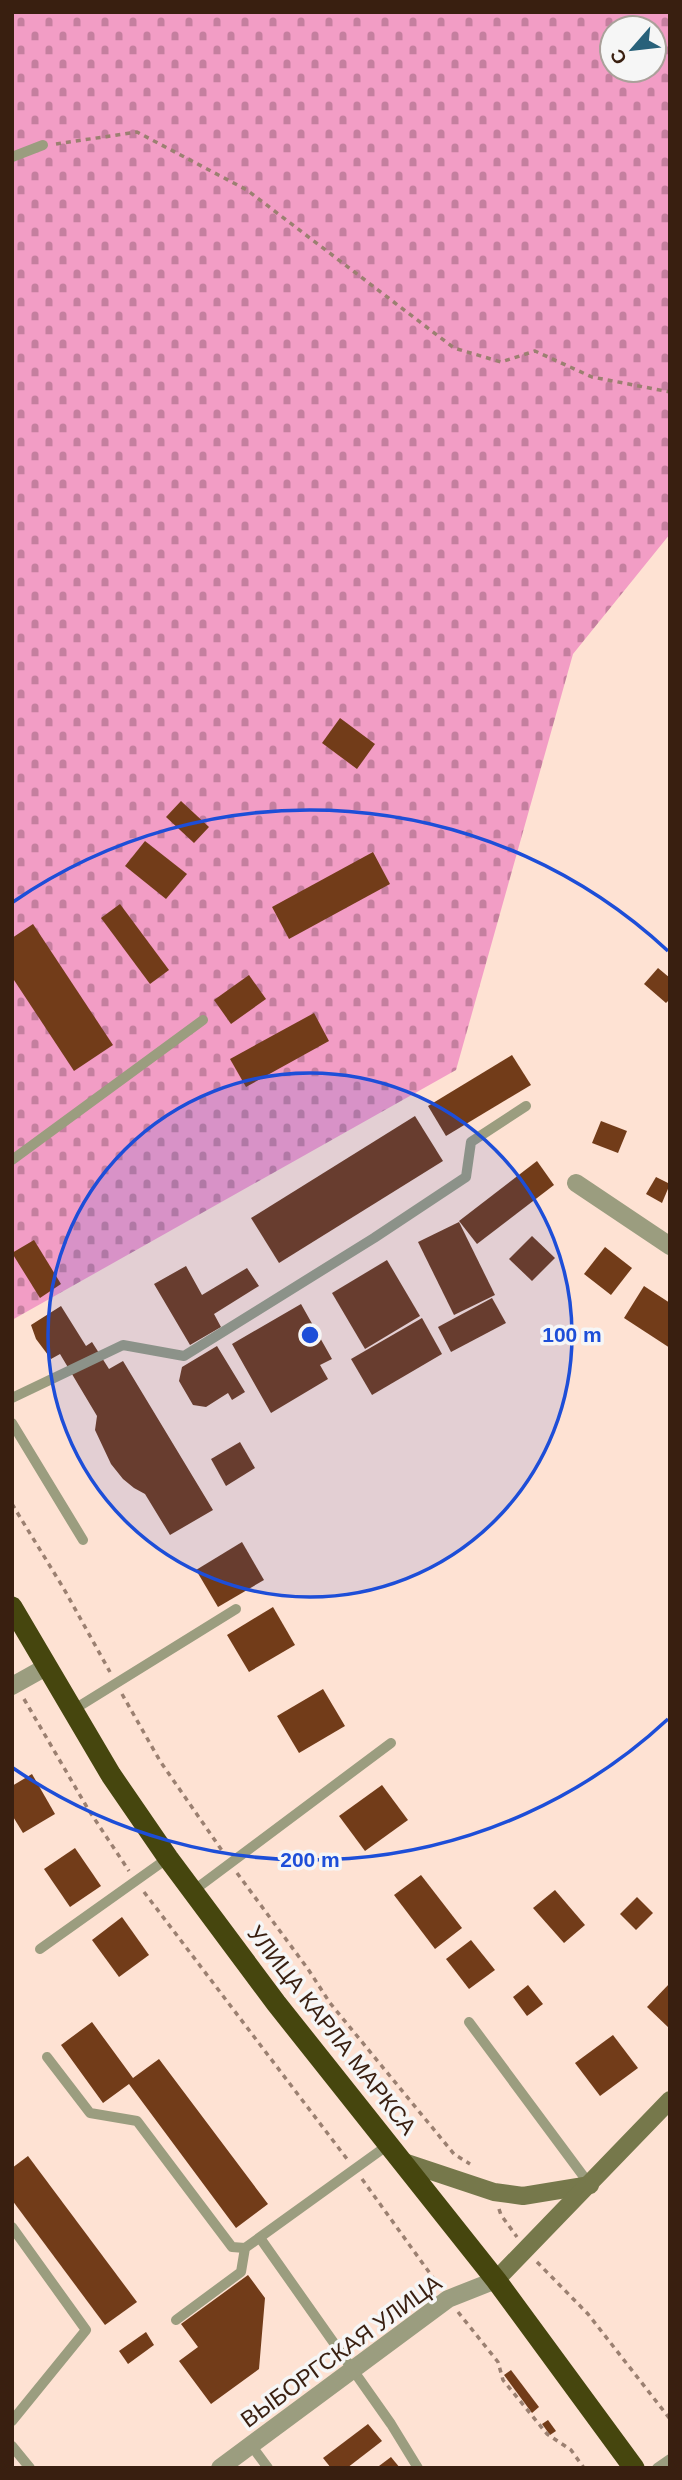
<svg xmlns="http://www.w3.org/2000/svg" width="682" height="2480" font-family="Helvetica,sans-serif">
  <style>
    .cemetery { fill: url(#cemetery-stones); fill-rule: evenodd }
    .building { fill: #723c19 }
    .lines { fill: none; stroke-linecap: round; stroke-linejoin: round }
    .path { stroke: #9b8071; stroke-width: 3.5; stroke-dasharray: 5 5; stroke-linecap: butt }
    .lane { stroke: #9b9d7f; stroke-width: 10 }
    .street { stroke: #9b9d7f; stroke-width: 18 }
    .secondary { stroke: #76784b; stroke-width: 18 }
    .highway { stroke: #46460e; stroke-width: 21 }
    .ring { fill: none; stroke: #1d4ed8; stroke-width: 3.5 }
    .labels { text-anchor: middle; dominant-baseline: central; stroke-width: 7; stroke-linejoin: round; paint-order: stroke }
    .street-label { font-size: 23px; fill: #391f10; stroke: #f6f6f6 }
    .centre { fill: #1d4ed8; stroke: #f6f6f6; stroke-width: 3.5 }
    .ring-label { font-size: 21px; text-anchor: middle; font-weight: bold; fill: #1d4ed8; stroke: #f6f6f6; stroke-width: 7; stroke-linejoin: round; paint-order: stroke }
  </style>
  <defs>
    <pattern id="cemetery-stones" width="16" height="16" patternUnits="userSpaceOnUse" patternTransform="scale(1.75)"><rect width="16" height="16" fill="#f29dc5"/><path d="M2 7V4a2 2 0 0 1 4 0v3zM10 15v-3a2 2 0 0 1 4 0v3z" fill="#c57f9f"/></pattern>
  </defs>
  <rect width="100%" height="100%" fill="#fee2d3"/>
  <path class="cemetery" d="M12,12H670V534L573,654L456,1070L12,1320ZM612,28H654V70H612Z"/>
  <g class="building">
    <polygon points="340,718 375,744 357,769 322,743"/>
    <polygon points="181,801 209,827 194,843 166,817"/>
    <polygon points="145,841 187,874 166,899 125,866"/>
    <polygon points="373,852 390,884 289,939 272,907"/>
    <polygon points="120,904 169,970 150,984 101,918"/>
    <polygon points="33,924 113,1045 74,1071 12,977 12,938"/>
    <polygon points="658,968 670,978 670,999 666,1003 644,984"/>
    <polygon points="249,975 266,999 231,1024 214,1000"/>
    <polygon points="314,1013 329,1041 246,1087 230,1059"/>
    <polygon points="512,1055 531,1085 446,1136 428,1106"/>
    <polygon points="415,1116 443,1161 279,1263 251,1218"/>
    <polygon points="601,1121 627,1131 618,1153 592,1143"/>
    <polygon points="537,1161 554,1185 477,1244 459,1221"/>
    <polygon points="656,1177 670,1184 662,1203 646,1194"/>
    <polygon points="459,1222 495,1295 454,1315 418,1242"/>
    <polygon points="532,1236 555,1258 532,1281 509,1259"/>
    <polygon points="34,1240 61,1284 40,1298 12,1253"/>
    <polygon points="605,1247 632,1268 611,1295 584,1274"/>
    <polygon points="387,1260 420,1316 365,1349 332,1293"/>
    <polygon points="186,1266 202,1295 247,1268 259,1286 214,1314 221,1327 190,1345 154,1284"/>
    <polygon points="644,1286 670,1303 670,1348 624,1318"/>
    <polygon points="492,1298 506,1323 451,1352 438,1327"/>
    <polygon points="301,1304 332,1359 320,1365 328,1379 271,1413 232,1344"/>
    <polygon points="61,1306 86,1346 92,1342 109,1369 123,1361 213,1510 170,1535 145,1494 134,1488 123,1479 111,1464 95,1430 97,1416 60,1354 51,1359 36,1339 31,1325"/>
    <polygon points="422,1318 442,1354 372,1395 351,1359"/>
    <polygon points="217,1346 245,1392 232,1400 228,1393 206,1407 193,1405 179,1381 182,1367"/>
    <polygon points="240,1442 255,1468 226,1486 211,1459"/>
    <polygon points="242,1542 264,1580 218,1607 196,1570"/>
    <polygon points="273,1607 295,1645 249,1672 227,1635"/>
    <polygon points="323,1689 345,1726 299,1753 277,1716"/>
    <polygon points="32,1774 55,1814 23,1833 12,1815 12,1786"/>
    <polygon points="382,1785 408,1820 365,1851 339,1816"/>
    <polygon points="75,1848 101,1886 70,1907 44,1869"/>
    <polygon points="421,1875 462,1928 435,1949 394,1895"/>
    <polygon points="555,1890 585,1925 564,1943 533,1908"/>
    <polygon points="637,1897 653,1913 636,1930 620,1914"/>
    <polygon points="122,1917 149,1955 119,1977 92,1940"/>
    <polygon points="471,1940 495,1970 469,1989 446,1959"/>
    <polygon points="670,1983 670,2029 647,2007"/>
    <polygon points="528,1985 543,2004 527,2016 513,1997"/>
    <polygon points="92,2022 133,2078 159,2059 268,2204 236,2228 129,2084 103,2103 61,2045"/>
    <polygon points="613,2035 638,2068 600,2096 575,2063"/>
    <polygon points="28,2156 137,2302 105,2325 12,2200 12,2168"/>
    <polygon points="248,2275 265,2298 259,2369 211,2404 179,2361 198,2347 181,2324"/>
    <polygon points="146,2332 154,2345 128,2364 119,2351"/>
    <polygon points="511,2370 539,2407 532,2413 504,2375"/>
    <polygon points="548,2420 556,2431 550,2435 542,2424"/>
    <polygon points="368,2424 382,2441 347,2468 331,2468 323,2458"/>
    <polygon points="391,2457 400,2468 381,2468 379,2466"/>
  </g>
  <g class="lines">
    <g class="path">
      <polyline points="56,144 137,132 247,190 454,348 501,362 535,351 592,377 670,392"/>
      <polyline points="12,1504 64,1589 110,1672"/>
      <polyline points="122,1694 160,1761 223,1852"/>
      <polyline points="24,1699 88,1809 129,1871"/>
      <polyline points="237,1873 308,1969 330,2003 454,2154 470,2164"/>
      <polyline points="144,1892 347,2159"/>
      <polyline points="362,2179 439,2286"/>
      <polyline points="499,2209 501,2215 517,2237"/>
      <polyline points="537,2262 588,2314 670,2419"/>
      <polyline points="458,2312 498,2362 503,2380 547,2434 571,2450 584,2468"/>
    </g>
    <g class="lane">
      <polyline points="12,157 43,145"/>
      <polyline points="12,1160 203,1020"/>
      <polyline points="12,1398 123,1345 184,1356 374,1238 466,1177 471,1142 526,1106"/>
      <polyline points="12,1423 83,1540"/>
      <polyline points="73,1710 236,1609"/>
      <polyline points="193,1891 391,1743"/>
      <polyline points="40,1949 168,1858"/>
      <polyline points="469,2022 590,2185"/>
      <polyline points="47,2057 90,2113 137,2121 232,2247 245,2248"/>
      <polyline points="12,2227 86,2330 12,2421"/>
      <polyline points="260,2238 391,2424 418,2468"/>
      <polyline points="176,2320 241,2272 245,2248 388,2145"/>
      <polyline points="251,2445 268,2468"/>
      <polyline points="12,2446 30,2468"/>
      <polyline points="657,2468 670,2459"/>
    </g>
    <g class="street">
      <polyline points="576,1183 670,1246"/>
      <polyline points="12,1686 46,1667"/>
      <polyline points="220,2468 448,2299 496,2280"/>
    </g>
    <g class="secondary">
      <polyline points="401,2161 494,2192 523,2196 590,2185"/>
      <polyline points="496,2280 670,2100"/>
    </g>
    <polyline class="highway" points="12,1607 111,1775 168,1858 276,2003 496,2280 634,2468"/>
  </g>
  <circle cx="310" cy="1335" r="262" fill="#1d4ed8" fill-opacity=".12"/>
  <g class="ring">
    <circle cx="310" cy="1335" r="262"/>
    <path d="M668 1719A525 525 0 0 1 13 1768M13 902A525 525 0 0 1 668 951"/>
  </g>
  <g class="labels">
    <g class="street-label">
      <text transform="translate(332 2030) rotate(52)">УЛИЦА КАРЛА МАРКСА</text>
      <text transform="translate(341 2351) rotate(-36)">ВЫБОРГСКАЯ УЛИЦА</text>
    </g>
  </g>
  <circle cx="310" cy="1335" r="10" class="centre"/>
  <g class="ring-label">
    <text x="572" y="1342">100 m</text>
    <text x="310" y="1867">200 m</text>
  </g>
  <rect width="682" height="2480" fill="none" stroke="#391f10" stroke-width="28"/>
  <g transform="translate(633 49) rotate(242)"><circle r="33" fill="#f6f6f6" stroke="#aaa09a" stroke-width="2"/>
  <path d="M0-5L12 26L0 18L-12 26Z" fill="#28617a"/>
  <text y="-10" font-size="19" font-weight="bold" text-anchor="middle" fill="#391f10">С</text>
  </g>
</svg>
